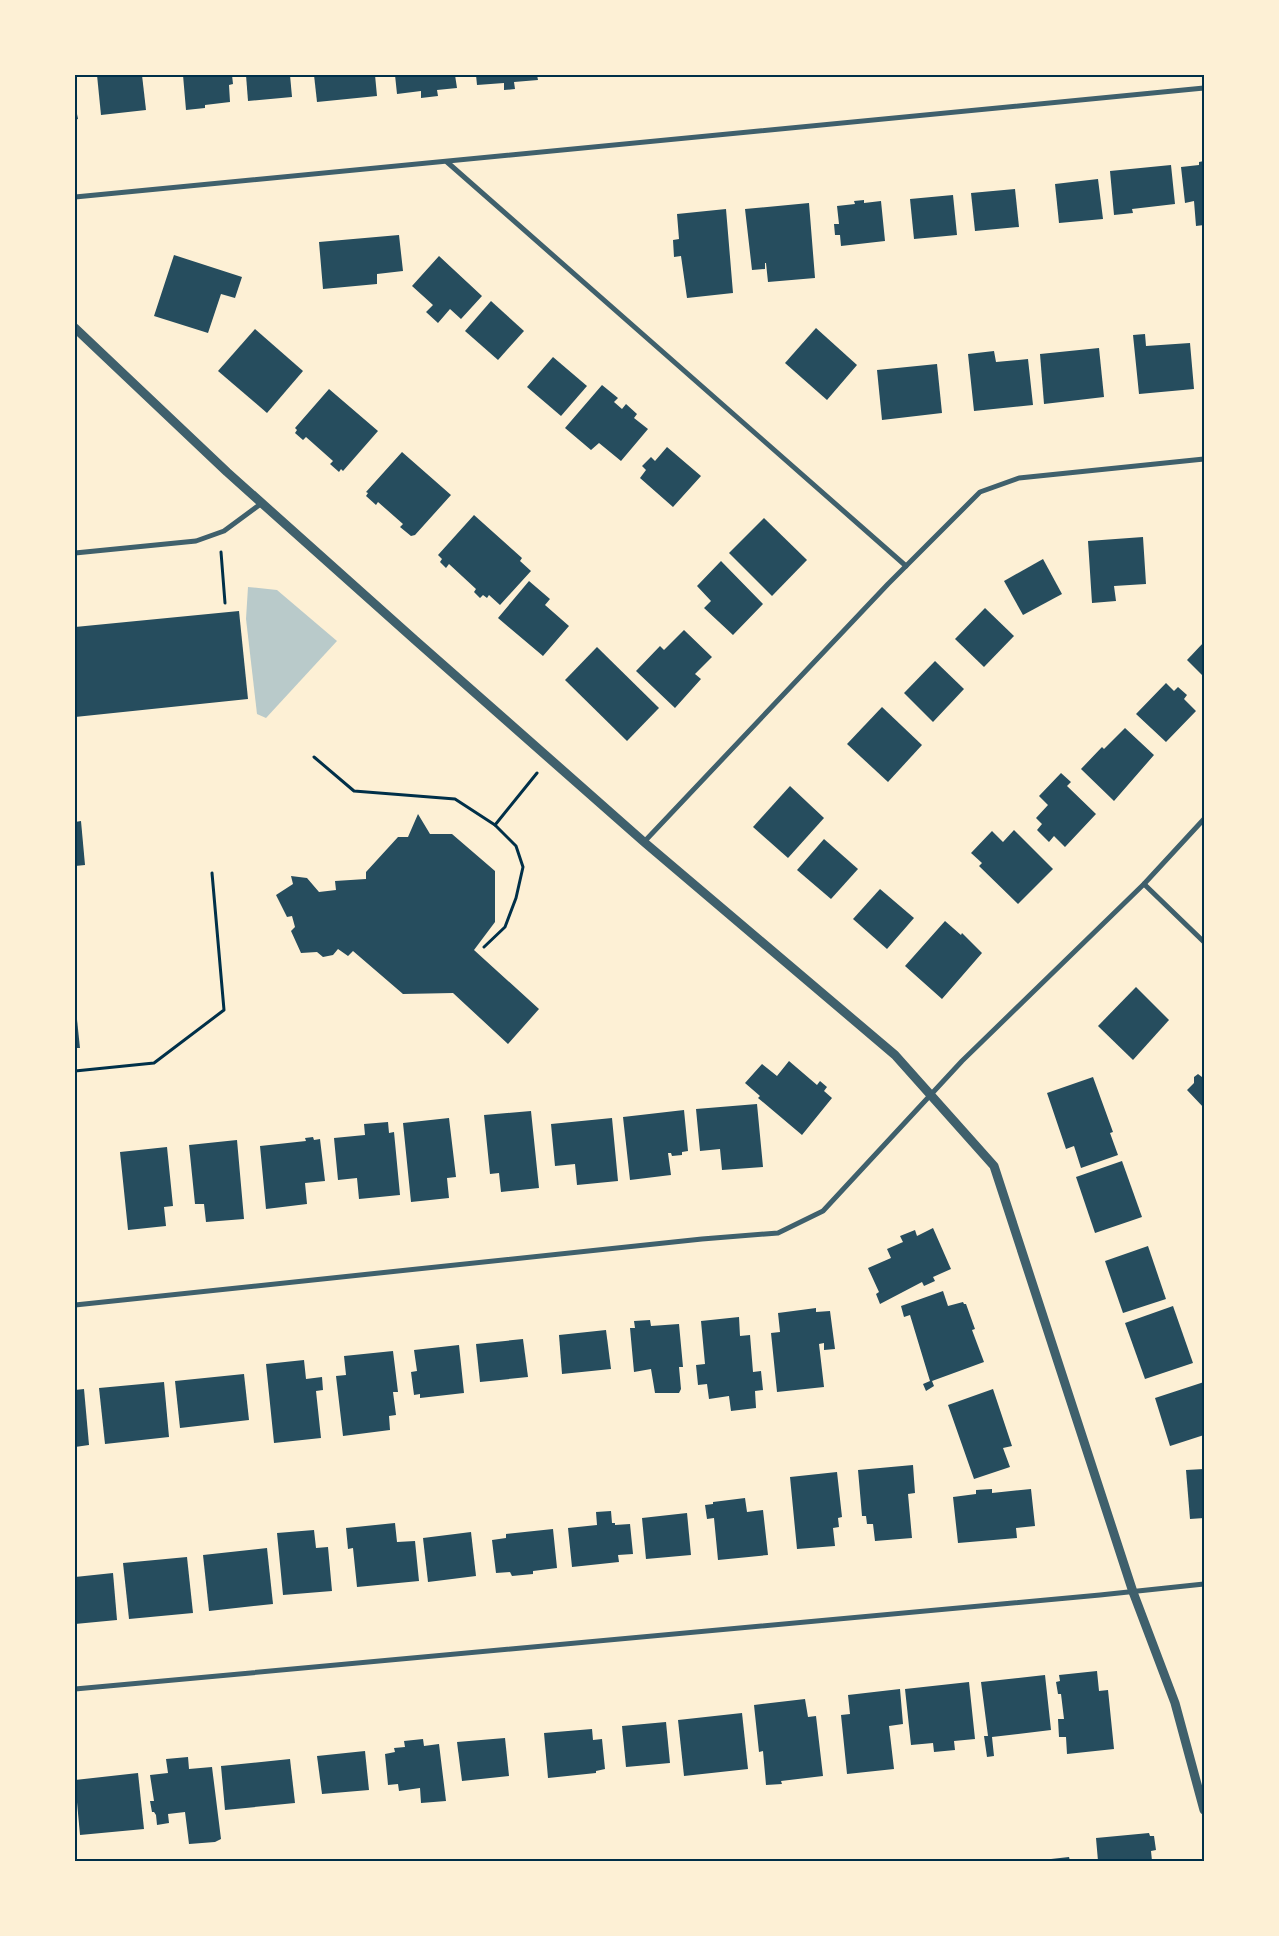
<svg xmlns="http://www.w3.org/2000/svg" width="1279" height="1936" font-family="'Open Sans',sans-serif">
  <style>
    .green { fill: #b9caca }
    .building { fill: #264d5e }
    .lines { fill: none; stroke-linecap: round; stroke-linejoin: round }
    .path { stroke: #003049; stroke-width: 3 }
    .minor { stroke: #3f606c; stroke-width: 5 }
    .tertiary { stroke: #3f606c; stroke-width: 9 }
    .neatline { fill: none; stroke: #003049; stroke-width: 2 }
  </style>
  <rect width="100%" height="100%" fill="#fdf0d5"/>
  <polygon class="green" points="248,587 277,590 337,641 266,718 257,714 246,619"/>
  <g class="building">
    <polygon points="97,75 142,75 146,110 101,115"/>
    <polygon points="183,75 232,75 233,84 229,85 230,102 205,105 205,108 186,110"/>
    <polygon points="246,75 290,75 292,97 248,101"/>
    <polygon points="314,75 375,75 377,96 317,102"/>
    <polygon points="395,75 455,75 457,88 437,90 438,96 421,98 421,91 397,94"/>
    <polygon points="476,75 537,75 538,80 514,82 515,89 504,90 504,83 477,85"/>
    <polygon points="559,75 572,75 572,76 560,77"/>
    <polygon points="75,104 78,119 75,120"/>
    <polygon points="1204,161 1204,225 1196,226 1194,201 1185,203 1181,167 1199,165 1199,162"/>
    <polygon points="1171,165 1175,204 1132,209 1133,213 1114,215 1110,171"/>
    <polygon points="1098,179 1103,219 1059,223 1055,184"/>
    <polygon points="1015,189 1019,227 975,231 971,193"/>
    <polygon points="953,195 957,235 914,239 910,199"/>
    <polygon points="864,200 864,203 881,201 885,241 841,246 840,235 835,235 834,224 839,224 837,206 855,204 854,201"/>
    <polygon points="809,203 815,278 768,282 766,263 765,263 765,269 752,270 745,209"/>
    <polygon points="726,209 733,293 687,298 681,256 674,257 673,240 679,239 677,214"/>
    <polygon points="399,235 403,271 377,274 377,284 323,289 319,242"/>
    <polygon points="174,255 242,277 235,298 221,294 208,333 154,316"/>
    <polygon points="439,256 482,296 461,319 450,309 438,323 426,312 433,305 412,286"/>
    <polygon points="491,301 524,331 498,360 465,331"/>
    <polygon points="816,328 857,365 827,400 785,363"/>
    <polygon points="255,329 303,371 267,413 218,371"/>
    <polygon points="1145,334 1146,346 1190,343 1194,389 1139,394 1133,335"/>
    <polygon points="1099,348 1104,397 1044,404 1040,354"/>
    <polygon points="994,351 996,362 1028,359 1033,405 974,411 968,354"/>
    <polygon points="553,357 587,386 561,416 527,387"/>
    <polygon points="937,364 942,413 882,420 877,370"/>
    <polygon points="602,385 618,398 614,402 622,409 626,404 637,414 634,418 648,429 621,461 599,443 591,450 565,428"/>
    <polygon points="329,389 378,431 343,471 341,469 339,472 330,464 333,461 306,437 303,440 295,433 297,430 295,428"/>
    <polygon points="667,447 701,476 673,507 640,478 646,470 642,466 651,457 655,461"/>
    <polygon points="402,452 451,495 415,535 411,536 400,527 403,524 378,502 376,505 366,496 368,493 366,492"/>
    <polygon points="474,515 522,558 520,561 531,571 500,605 489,595 487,598 483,595 480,598 474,592 476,589 449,564 446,568 440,562 442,559 438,555"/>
    <polygon points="764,518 807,560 772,596 729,553"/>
    <polygon points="1143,537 1146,584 1114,586 1116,601 1092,603 1088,541"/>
    <polygon points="1043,559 1062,594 1023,615 1004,581"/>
    <polygon points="721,561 763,604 733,635 704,608 711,601 697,586"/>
    <polygon points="529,581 550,599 545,605 569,626 543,656 498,618"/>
    <polygon points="985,608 1014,636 984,667 955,639"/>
    <polygon points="239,611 248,699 75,717 75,627"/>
    <polygon points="684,630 712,657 695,674 701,679 675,708 636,671 660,646 664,650"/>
    <polygon points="1204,642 1204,677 1187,660"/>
    <polygon points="597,647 659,708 627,741 565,680"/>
    <polygon points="935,661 964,689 933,722 904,693"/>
    <polygon points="1166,683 1174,691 1178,687 1187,695 1184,699 1196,711 1166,742 1136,714"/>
    <polygon points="882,707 922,745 888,782 847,744"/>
    <polygon points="1125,728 1154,755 1114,801 1081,769 1102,747 1104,749"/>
    <polygon points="1061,773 1071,782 1067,786 1096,814 1065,847 1054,836 1049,842 1037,830 1042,824 1036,818 1048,805 1039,796"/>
    <polygon points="790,786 824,818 788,858 753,827"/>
    <polygon points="418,814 430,834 452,834 495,871 495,922 474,950 539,1009 508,1044 453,993 403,994 353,951 348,956 338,949 333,955 323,957 317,952 301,953 291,931 295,927 292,916 287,917 276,895 293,884 291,876 307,878 319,892 336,890 335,881 366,879 366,872 398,837 408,837"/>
    <polygon points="81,821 85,865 75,866 75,822"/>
    <polygon points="1014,830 1053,869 1018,904 979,866 982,863 971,853 992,831 1003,842"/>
    <polygon points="824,839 858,869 831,899 797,870"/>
    <polygon points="880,889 914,918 887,949 853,919"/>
    <polygon points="945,921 961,935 962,933 982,953 942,999 905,966"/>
    <polygon points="1136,987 1169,1020 1133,1060 1098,1026"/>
    <polygon points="76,1010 80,1048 75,1048 75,1011"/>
    <polygon points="789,1061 817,1085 820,1081 827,1087 824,1091 832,1098 802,1135 758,1098 760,1096 745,1083 762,1064 777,1076"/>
    <polygon points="1198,1074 1202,1077 1204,1074 1204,1108 1187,1090 1194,1083 1194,1077"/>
    <polygon points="1093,1077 1113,1132 1110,1133 1118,1155 1081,1168 1074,1146 1066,1149 1047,1093"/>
    <polygon points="757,1104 763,1167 722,1170 720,1149 700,1151 696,1109"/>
    <polygon points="684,1110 688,1151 682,1152 682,1155 672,1156 671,1153 668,1153 671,1175 630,1180 623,1117"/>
    <polygon points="531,1111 539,1188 501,1192 499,1173 490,1174 484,1115"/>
    <polygon points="449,1118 456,1177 447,1178 449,1198 411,1202 403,1123"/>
    <polygon points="612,1118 618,1181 577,1185 575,1164 555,1166 551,1124"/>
    <polygon points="388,1122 389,1133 394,1132 400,1195 359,1199 357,1178 338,1180 334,1138 365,1135 364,1124"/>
    <polygon points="313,1137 314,1140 320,1139 325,1181 305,1183 307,1204 266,1209 260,1146 306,1141 305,1138"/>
    <polygon points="237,1140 244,1219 206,1222 204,1204 195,1204 189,1145"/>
    <polygon points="167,1147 173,1206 164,1207 166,1226 128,1230 120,1152"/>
    <polygon points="1122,1161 1142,1217 1095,1233 1076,1177"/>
    <polygon points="933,1228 951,1269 933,1277 935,1281 924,1286 922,1282 880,1304 876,1294 879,1292 868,1268 891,1258 887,1249 903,1242 900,1236 915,1230 917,1236"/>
    <polygon points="1148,1246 1166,1299 1123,1313 1105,1261"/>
    <polygon points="943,1291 948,1306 963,1302 964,1304 966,1304 975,1329 972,1330 984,1362 932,1381 934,1386 926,1391 923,1384 930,1381 910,1315 904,1317 901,1306"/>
    <polygon points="1173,1306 1193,1363 1145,1379 1125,1323"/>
    <polygon points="816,1308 816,1312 830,1311 835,1349 824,1350 824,1343 819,1344 824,1387 777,1392 771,1333 780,1332 778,1313"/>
    <polygon points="739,1317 740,1336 750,1335 753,1372 761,1371 763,1390 755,1391 756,1408 731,1411 729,1396 709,1399 707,1384 698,1385 696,1365 705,1364 701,1321"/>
    <polygon points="650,1320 651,1326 679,1324 683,1367 679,1367 681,1389 679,1393 655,1393 651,1369 634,1372 630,1328 635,1328 634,1321"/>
    <polygon points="606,1330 611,1369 562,1374 559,1335"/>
    <polygon points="523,1339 528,1377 480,1382 476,1344"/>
    <polygon points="459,1345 464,1393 420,1398 420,1394 414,1395 411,1372 417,1371 414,1350"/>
    <polygon points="393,1351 398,1392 393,1392 396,1415 389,1416 390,1430 343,1436 336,1376 346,1375 344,1356"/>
    <polygon points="304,1360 306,1379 322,1377 323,1390 316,1391 321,1438 274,1443 266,1364"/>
    <polygon points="244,1374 249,1420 180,1428 175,1381"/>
    <polygon points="164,1382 169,1437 105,1444 99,1388"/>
    <polygon points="1204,1382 1204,1435 1170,1446 1155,1398"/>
    <polygon points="84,1389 89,1445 75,1447 75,1390"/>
    <polygon points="993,1389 1012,1446 1003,1448 1010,1467 974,1479 948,1405"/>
    <polygon points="913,1465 915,1493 908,1494 912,1538 875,1541 873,1524 867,1524 866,1516 862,1516 858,1470"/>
    <polygon points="1204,1469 1204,1518 1190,1519 1186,1470"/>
    <polygon points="837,1472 842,1517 838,1518 839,1527 833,1528 835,1546 797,1549 790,1477"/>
    <polygon points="992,1489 992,1493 1031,1489 1035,1526 1016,1528 1017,1538 958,1543 953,1497 976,1494 976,1490"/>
    <polygon points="745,1498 747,1512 763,1510 768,1555 718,1560 714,1518 707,1519 705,1505 713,1504 713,1502"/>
    <polygon points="611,1511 612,1523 615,1523 615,1525 630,1524 633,1554 618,1555 619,1562 572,1567 568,1528 597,1525 596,1512"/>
    <polygon points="687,1513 691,1555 646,1559 642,1518"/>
    <polygon points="395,1523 397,1542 415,1541 419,1581 357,1587 353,1548 348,1549 346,1528"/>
    <polygon points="553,1529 557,1568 533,1571 533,1574 512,1576 510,1572 496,1573 492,1540 506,1538 506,1534"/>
    <polygon points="314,1530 316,1548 328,1547 332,1591 283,1595 277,1533"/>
    <polygon points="471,1532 476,1576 428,1582 423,1538"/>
    <polygon points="267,1548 273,1604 209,1611 203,1555"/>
    <polygon points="187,1557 193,1613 129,1619 123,1563"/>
    <polygon points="113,1573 117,1620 75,1624 75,1577"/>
    <polygon points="1097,1671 1099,1691 1108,1690 1114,1749 1067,1754 1066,1737 1059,1737 1058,1719 1064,1719 1061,1694 1058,1694 1056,1682 1060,1681 1059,1675"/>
    <polygon points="1045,1675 1051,1730 992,1737 994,1756 987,1757 984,1736 988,1736 981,1682"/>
    <polygon points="969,1682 975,1739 954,1741 955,1750 934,1752 933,1743 911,1745 905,1689"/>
    <polygon points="900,1689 903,1724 889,1726 894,1769 847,1774 841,1715 850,1714 848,1695"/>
    <polygon points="805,1699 808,1717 816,1716 823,1776 781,1781 782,1784 766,1785 763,1751 759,1752 754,1705"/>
    <polygon points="742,1713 748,1769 684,1776 678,1720"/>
    <polygon points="666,1722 670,1763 626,1767 622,1726"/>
    <polygon points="592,1729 593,1740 602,1739 605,1769 596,1771 596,1773 548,1778 544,1733"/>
    <polygon points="505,1738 509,1776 462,1781 457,1742"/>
    <polygon points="423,1739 424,1746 439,1744 446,1801 421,1803 420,1788 399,1791 398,1784 388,1785 385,1754 395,1752 394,1748 405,1747 404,1741"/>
    <polygon points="365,1751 369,1790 322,1794 317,1756"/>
    <polygon points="188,1757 189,1769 212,1767 221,1839 215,1842 189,1844 185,1812 168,1814 169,1823 157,1825 156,1815 154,1812 152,1812 150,1801 154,1801 150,1775 168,1773 166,1759"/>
    <polygon points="290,1759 295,1803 225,1810 221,1766"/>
    <polygon points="138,1773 144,1829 80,1835 75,1780"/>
    <polygon points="1149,1833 1150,1836 1154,1836 1156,1850 1151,1851 1152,1861 1098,1861 1096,1838"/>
    <polygon points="1069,1857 1070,1861 1042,1861 1042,1860"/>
  </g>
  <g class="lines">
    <g class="path">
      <polyline points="221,552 225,603"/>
      <polyline points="314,757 354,791 455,799 495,825 516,846 523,867 516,898 505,927 484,947"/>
      <polyline points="495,825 537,773"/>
      <polyline points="75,1071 154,1063 224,1010 212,873"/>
    </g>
    <g class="minor">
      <polyline points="447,162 906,566"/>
      <polyline points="75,197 1204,88"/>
      <polyline points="75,553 196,541 224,531 262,503"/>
      <polyline points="644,842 888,584 980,492 1019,478 1204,459"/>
      <polyline points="1144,884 1204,942"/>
      <polyline points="75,1305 702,1239 778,1233 823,1211 962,1061 1144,884 1204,819"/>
      <polyline points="75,1689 1100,1595 1204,1584"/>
    </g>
    <polyline class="tertiary" points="75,328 227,472 415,640 644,842 895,1055 994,1166 1133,1592 1175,1703 1204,1810"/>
  </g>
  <rect width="1279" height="1936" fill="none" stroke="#fdf0d5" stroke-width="152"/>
  <rect x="76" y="76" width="1127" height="1784" class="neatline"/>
</svg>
